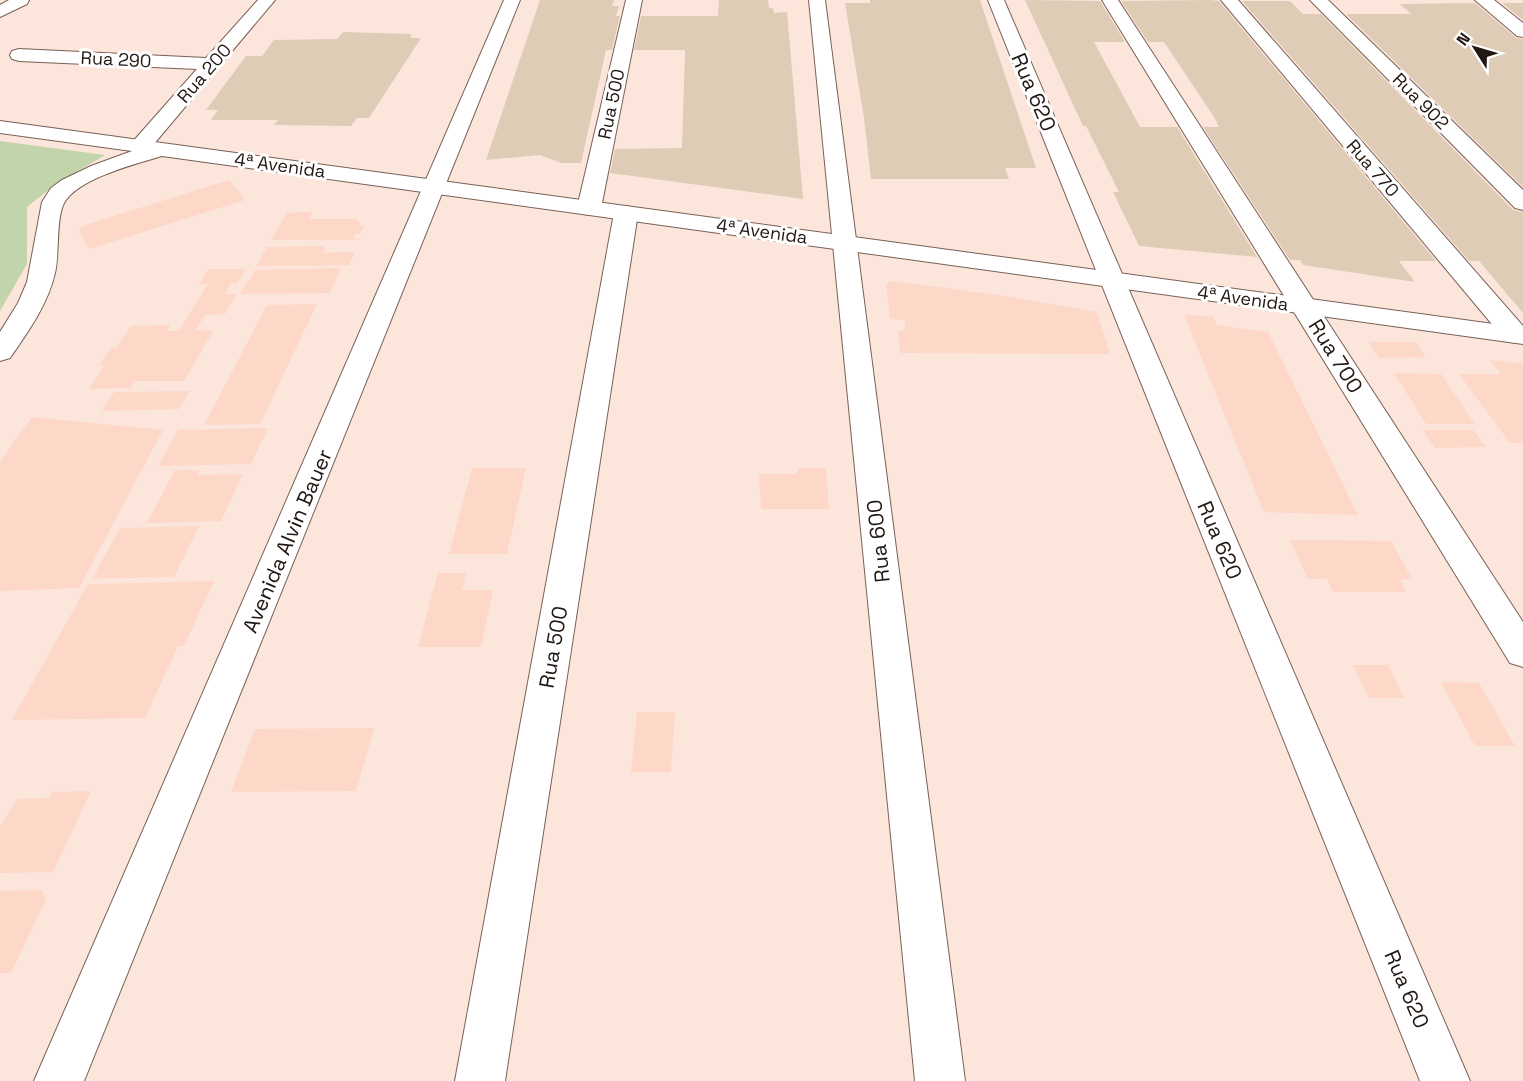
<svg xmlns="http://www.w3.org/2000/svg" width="1523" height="1081" font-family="'Space Grotesk',sans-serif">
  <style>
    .built { fill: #fdd8c8 }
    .green { fill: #c2d5aa }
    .building { fill: #dfccb6 }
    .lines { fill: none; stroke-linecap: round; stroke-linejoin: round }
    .street-casing { stroke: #796056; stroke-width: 2 }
    .secondary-casing { stroke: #796056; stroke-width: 2 }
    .primary-casing { stroke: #796056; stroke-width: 2 }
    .street { fill: #fff; fill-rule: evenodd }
    .secondary { fill: #fff; fill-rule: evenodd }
    .primary { fill: #fff; fill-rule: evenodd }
    .labels { text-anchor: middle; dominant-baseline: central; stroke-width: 6; stroke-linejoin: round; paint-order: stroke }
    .far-street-label { font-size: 18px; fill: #211713; stroke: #fff }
    .street-label { font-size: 21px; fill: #211713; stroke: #fff }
  </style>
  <rect width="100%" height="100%" fill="#fce5db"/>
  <g class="built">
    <polygon points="229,180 245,200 89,249 79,231 82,226"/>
    <polygon points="312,212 309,219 356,219 360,222 359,226 364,225 360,234 355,234 353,238 363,240 271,240 287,213"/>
    <polygon points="326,246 323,253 355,252 349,265 256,266 267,247"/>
    <polygon points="341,268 330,293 240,294 255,270"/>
    <polygon points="208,269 246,269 237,283 231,283 225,294 237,294 225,314 205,315 196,330 213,331 184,381 134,381 130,388 89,389 104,365 99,365 111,348 116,348 131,326 170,325 167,331 179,331 208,284 199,284"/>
    <polygon points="891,281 999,295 1097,312 1110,354 900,353 898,331 905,331 905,320 890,319 886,284"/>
    <polygon points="317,304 260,424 204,425 267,305"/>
    <polygon points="1184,315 1213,316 1217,325 1268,332 1358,515 1264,512"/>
    <polygon points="1369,342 1415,342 1426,357 1379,358"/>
    <polygon points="1490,360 1523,364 1523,443 1510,443 1459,374 1501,374"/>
    <polygon points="1394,373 1441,374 1475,424 1426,424"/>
    <polygon points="190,391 179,409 102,411 114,392"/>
    <polygon points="32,417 163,430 79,588 0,591 0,462"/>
    <polygon points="268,428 251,464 158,466 178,430"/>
    <polygon points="1423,430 1473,430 1486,447 1435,448"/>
    <polygon points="472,468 526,468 507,554 449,554"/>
    <polygon points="798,468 826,468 829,509 761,509 759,474 797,474"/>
    <polygon points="175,470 199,470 197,475 243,474 221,521 147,523"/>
    <polygon points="199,526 174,577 92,579 120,528"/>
    <polygon points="1290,540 1391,541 1412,579 1400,580 1406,592 1333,592 1327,579 1308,579"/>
    <polygon points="438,573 466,573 462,590 493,590 481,647 418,647"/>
    <polygon points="214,581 184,646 178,646 145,718 12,720 88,584"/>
    <polygon points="1353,665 1388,665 1404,698 1369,698"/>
    <polygon points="1441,682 1479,683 1515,746 1475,746"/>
    <polygon points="637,712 675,712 671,772 631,772"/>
    <polygon points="374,728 356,791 231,792 255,729"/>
    <polygon points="91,791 53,872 0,873 0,827 17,799 49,798 52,792"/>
    <polygon points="42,890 46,899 11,973 0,973 0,891"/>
  </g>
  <polygon class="green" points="0,141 105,155 56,184 27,207 27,264 0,311"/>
  <g class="building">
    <polygon points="540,0 614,0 612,6 619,6 616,16 620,16 612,50 606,50 581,163 561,163 540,155 486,160"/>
    <polygon points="719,0 768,0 769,8 773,8 774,13 787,12 803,199 610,173 615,149 682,148 685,50 634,50 641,16 718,16"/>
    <polygon points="870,0 980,0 1036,168 1005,168 1009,179 871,179 864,118 845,3 870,3"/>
    <polygon points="1025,0 1100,1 1125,42 1094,42 1140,127 1177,127 1257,257 1139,246 1113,192 1119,192 1086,126 1083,126"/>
    <polygon points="1211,0 1219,1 1436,261 1399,261 1415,282 1303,265 1300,260 1290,260 1203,127 1219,127 1214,117 1164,42 1148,42 1121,1"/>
    <polygon points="1242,1 1290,1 1303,14 1321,14 1513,210 1523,212 1523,313 1479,261 1469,261"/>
    <polygon points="1475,3 1516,38 1523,39 1523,187 1346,14 1411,14 1400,4"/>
    <polygon points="1502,3 1523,3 1523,20"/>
    <polygon points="343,32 412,34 410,38 421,38 369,118 357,118 351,126 274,125 278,120 211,120 218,110 206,110 246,56 262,56 274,40 337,39"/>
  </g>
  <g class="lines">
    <g class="street-casing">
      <g id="street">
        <polygon points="258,0 275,0 148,151 140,152 132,151 129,146 197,69 19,61 12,59 10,55 12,51 19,49 206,58"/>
        <polygon points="626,0 642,0 601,208 597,213 589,215 581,213 577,208"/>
        <polygon points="809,0 825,0 965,1081 915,1081"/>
        <polygon points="988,0 1004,0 1470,1081 1420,1081"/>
        <polygon points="1102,0 1118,0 1523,622 1523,667 1510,663"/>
        <polygon points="1221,0 1238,0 1523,326 1523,341 1516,343 1506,341"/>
        <polygon points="1310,0 1328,0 1523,190 1523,210 1515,208"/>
        <polygon points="1475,0 1494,0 1523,23 1523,37 1517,36"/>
        <polygon points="626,206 634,208 638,213 505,1081 455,1081 614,213 618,208"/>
      </g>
    </g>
    <g class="secondary-casing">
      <g id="secondary">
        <polygon points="9,0 29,0 27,4 0,17 0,5"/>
        <polygon points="504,0 520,0 84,1081 34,1081"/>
      </g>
    </g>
    <g class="primary-casing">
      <path id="primary" d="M0,121L1523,328V344L162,156C136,164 83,177 66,200C55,215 60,253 55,273C48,304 28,332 10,358L0,361V332L18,303L27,282L42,202L51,188L62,180L91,166L132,151L0,133Z"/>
    </g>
    <use href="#street" class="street"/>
    <use href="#secondary" class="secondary"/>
    <use href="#primary" class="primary"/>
  </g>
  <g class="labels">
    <g class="far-street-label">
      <text transform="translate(116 59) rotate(3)">Rua 290</text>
      <text transform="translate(204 73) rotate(-49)">Rua 200</text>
      <text transform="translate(1421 101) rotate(45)">Rua 902</text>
      <text transform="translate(611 104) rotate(-78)">Rua 500</text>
      <text transform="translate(280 165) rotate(8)">4ª Avenida</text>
      <text transform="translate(1373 168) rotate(49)">Rua 770</text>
      <text transform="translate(762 231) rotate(8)">4ª Avenida</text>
      <text transform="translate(1243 298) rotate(8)">4ª Avenida</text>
    </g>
    <g class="street-label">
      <text transform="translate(1034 92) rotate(67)">Rua 620</text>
      <text transform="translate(1336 356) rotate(58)">Rua 700</text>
      <text transform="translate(1220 540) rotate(67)">Rua 620</text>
      <text transform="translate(287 541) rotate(-67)">Avenida Alvin Bauer</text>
      <text transform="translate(878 541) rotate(-96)">Rua 600</text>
      <text transform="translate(553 647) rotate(-80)">Rua 500</text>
      <text transform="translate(1407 989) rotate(67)">Rua 620</text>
    </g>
  </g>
  <g transform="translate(1475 48) rotate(307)" stroke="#ffffff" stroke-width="4.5" paint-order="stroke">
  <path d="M0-4.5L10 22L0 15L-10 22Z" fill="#211713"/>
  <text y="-9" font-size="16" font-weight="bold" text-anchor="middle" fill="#211713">N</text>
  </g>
</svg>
